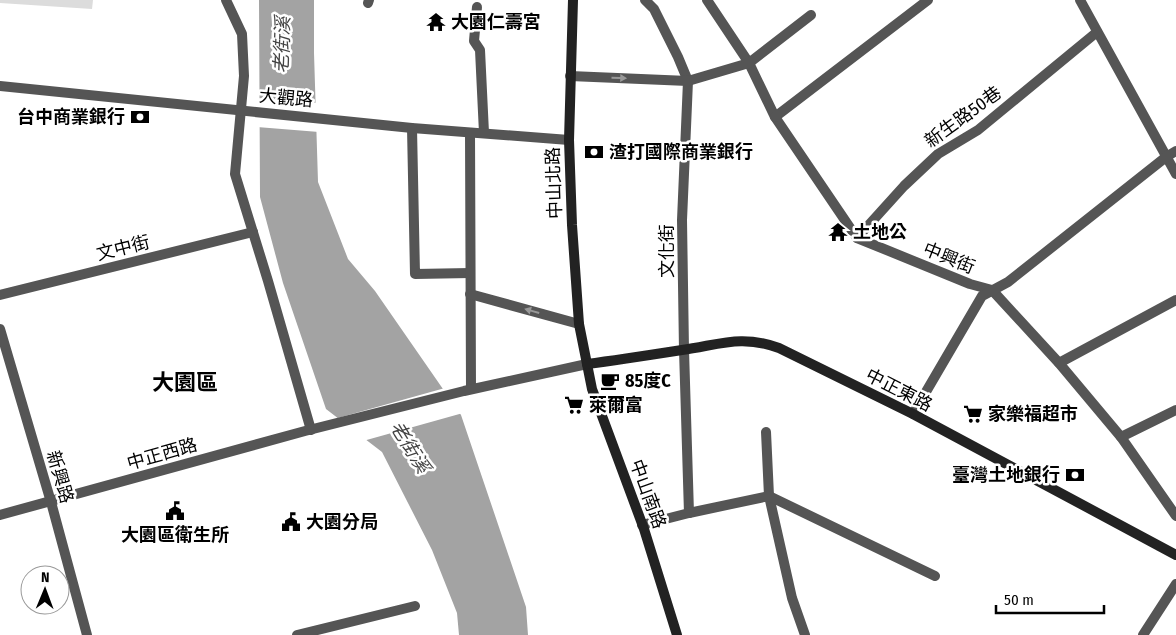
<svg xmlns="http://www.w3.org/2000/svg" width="1176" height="635" font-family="'Fira Sans Condensed','Noto Sans TC',sans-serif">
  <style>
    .green { fill: #dcdcdc }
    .water { fill: #a3a3a3 }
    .pier { fill: #fff }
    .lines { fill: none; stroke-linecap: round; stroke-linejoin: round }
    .street { stroke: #555; stroke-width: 10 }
    .secondary { stroke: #222; stroke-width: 10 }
    .oneway { fill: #999 }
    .labels { text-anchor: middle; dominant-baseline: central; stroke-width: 5; stroke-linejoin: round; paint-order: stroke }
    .poi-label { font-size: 18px; font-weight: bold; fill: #000; stroke: #fff; text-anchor: start }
    .street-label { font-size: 18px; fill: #000; stroke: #fff }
    .water-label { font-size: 19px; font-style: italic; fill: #444; stroke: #fff }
    .district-label { font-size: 22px; font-weight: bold; fill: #000; stroke: #fff }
  </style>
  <rect width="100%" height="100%" fill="#fff"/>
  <polygon class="green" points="0,0 93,0 92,9 0,3"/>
  <polygon class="water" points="259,0 314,0 314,53 318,182 348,259 375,291 461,415 526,607 528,635 459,635 457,613 432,550 382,452 326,409 283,283 260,197"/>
  <g class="pier">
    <polygon points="257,98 318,103 319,132 257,127"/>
    <polygon points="445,388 463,413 363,441 334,419"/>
  </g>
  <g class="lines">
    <g class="street">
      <polyline points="226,0 242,34 244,76 235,174 268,281 311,430"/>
      <polyline points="645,0 654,9 678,57 688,81 682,220 684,350 689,513"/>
      <polyline points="707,0 749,63 775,117 857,238 970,284 992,290 1059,363 1121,437 1176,516"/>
      <polyline points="1080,0 1176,174"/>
      <polyline points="368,3 369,0"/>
      <polyline points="477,7 474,41 480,50 484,133"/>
      <polyline points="570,76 688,81 749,63 811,15"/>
      <polyline points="0,86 412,128 569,140"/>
      <polyline points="775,117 928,0"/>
      <polyline points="412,128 415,274 470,273"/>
      <polyline points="470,133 471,389"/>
      <polyline points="857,238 904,186 938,154 978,130 1097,32"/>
      <polyline points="470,294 579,324"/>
      <polyline points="0,295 253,232"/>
      <polyline points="0,329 51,502 87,635"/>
      <polyline points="1059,363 1176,300"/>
      <polyline points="913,414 982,296 1008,282 1166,157 1176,151"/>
      <polyline points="766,432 769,496 792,598 805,635"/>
      <polyline points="1121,437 1176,410"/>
      <polyline points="0,515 305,431 464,391 587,364"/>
      <polyline points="642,525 689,513 769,496 935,576"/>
      <polyline points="297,635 415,606"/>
      <polyline points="1143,635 1176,584"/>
    </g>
    <g class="secondary">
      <polyline points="573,0 569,140 572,225 579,324 592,389 644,529 677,635"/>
      <path d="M587,364C618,360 650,355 682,350C719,345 741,334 779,348L913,414L1176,555"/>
    </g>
  </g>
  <defs><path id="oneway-solid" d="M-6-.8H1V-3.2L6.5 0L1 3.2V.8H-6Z" transform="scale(1.25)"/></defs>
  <g class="oneway">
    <use href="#oneway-solid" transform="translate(619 78) rotate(2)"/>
    <use href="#oneway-solid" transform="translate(532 311) rotate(-164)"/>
  </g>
  <defs>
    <g id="temple-bare" transform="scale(1.5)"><path d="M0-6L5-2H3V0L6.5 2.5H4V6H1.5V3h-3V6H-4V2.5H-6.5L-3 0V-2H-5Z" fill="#000" stroke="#fff" stroke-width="2.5" paint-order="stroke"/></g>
    <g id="bank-bare" transform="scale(1.5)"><path d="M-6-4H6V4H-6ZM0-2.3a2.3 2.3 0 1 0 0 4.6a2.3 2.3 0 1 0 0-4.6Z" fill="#000" stroke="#fff" stroke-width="2.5" paint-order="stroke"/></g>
    <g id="cafe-bare" transform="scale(1.5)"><path d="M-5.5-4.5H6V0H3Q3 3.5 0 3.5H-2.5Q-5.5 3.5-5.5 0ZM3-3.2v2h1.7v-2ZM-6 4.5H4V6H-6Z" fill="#000" stroke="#fff" stroke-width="2.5" paint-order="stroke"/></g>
    <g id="supermarket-bare" transform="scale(1.5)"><path d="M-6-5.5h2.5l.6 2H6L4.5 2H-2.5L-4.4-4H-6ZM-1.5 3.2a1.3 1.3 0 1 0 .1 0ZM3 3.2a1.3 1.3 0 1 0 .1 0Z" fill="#000" stroke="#fff" stroke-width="2.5" paint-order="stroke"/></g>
    <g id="civic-bare" transform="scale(1.5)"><path d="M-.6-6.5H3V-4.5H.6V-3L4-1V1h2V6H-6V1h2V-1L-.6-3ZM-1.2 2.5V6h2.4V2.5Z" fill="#000" stroke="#fff" stroke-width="2.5" paint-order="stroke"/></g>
  </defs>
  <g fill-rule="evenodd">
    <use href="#temple-bare" x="436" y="22"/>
    <use href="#bank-bare" x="140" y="117"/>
    <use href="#bank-bare" x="594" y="152"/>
    <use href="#temple-bare" x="838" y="232"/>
    <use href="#cafe-bare" x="610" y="381"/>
    <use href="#supermarket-bare" x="574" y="405"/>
    <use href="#supermarket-bare" x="973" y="414"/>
    <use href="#bank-bare" x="1075" y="475"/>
    <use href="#civic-bare" x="175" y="511"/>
    <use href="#civic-bare" x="291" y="522"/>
  </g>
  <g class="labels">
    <g class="poi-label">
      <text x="451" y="22">大園仁壽宮</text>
      <text x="125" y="117" text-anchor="end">台中商業銀行</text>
      <text x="609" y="152">渣打國際商業銀行</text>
      <text x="853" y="232">土地公</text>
      <text x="625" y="381">85度C</text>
      <text x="589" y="405">萊爾富</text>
      <text x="988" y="414">家樂福超市</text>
      <text x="1060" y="475" text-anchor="end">臺灣土地銀行</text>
      <text x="306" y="522">大園分局</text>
      <text x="175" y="535" text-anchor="middle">大園區衛生所</text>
    </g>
    <g class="street-label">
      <text transform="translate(286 98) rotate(5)">大觀路</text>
      <text transform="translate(963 117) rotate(-36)">新生路50巷</text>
      <text transform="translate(554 183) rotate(-92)">中山北路</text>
      <text transform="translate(123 248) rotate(-14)">文中街</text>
      <text transform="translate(667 251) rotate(-90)">文化街</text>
      <text transform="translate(949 258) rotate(22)">中興街</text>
      <text transform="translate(899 390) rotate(27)">中正東路</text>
      <text transform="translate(162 454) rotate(-16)">中正西路</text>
      <text transform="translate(60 477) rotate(74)">新興路</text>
      <text transform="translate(648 494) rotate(70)">中山南路</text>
    </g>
    <g class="water-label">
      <text transform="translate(282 45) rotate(-88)">老街溪</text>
      <text transform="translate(410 447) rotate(58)">老街溪</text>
    </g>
    <g class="district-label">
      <text x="185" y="382">大園區</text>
    </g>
  </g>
  <g transform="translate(45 590) rotate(1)"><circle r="24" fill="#ffffff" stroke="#999999"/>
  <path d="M0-4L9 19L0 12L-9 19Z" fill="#000000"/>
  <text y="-8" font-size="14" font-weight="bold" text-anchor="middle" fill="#000000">N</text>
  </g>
  <path d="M996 605v8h108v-8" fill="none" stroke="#000000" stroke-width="2.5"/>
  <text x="1004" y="605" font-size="15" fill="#000000" stroke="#ffffff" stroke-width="4" paint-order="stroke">50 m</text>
</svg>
